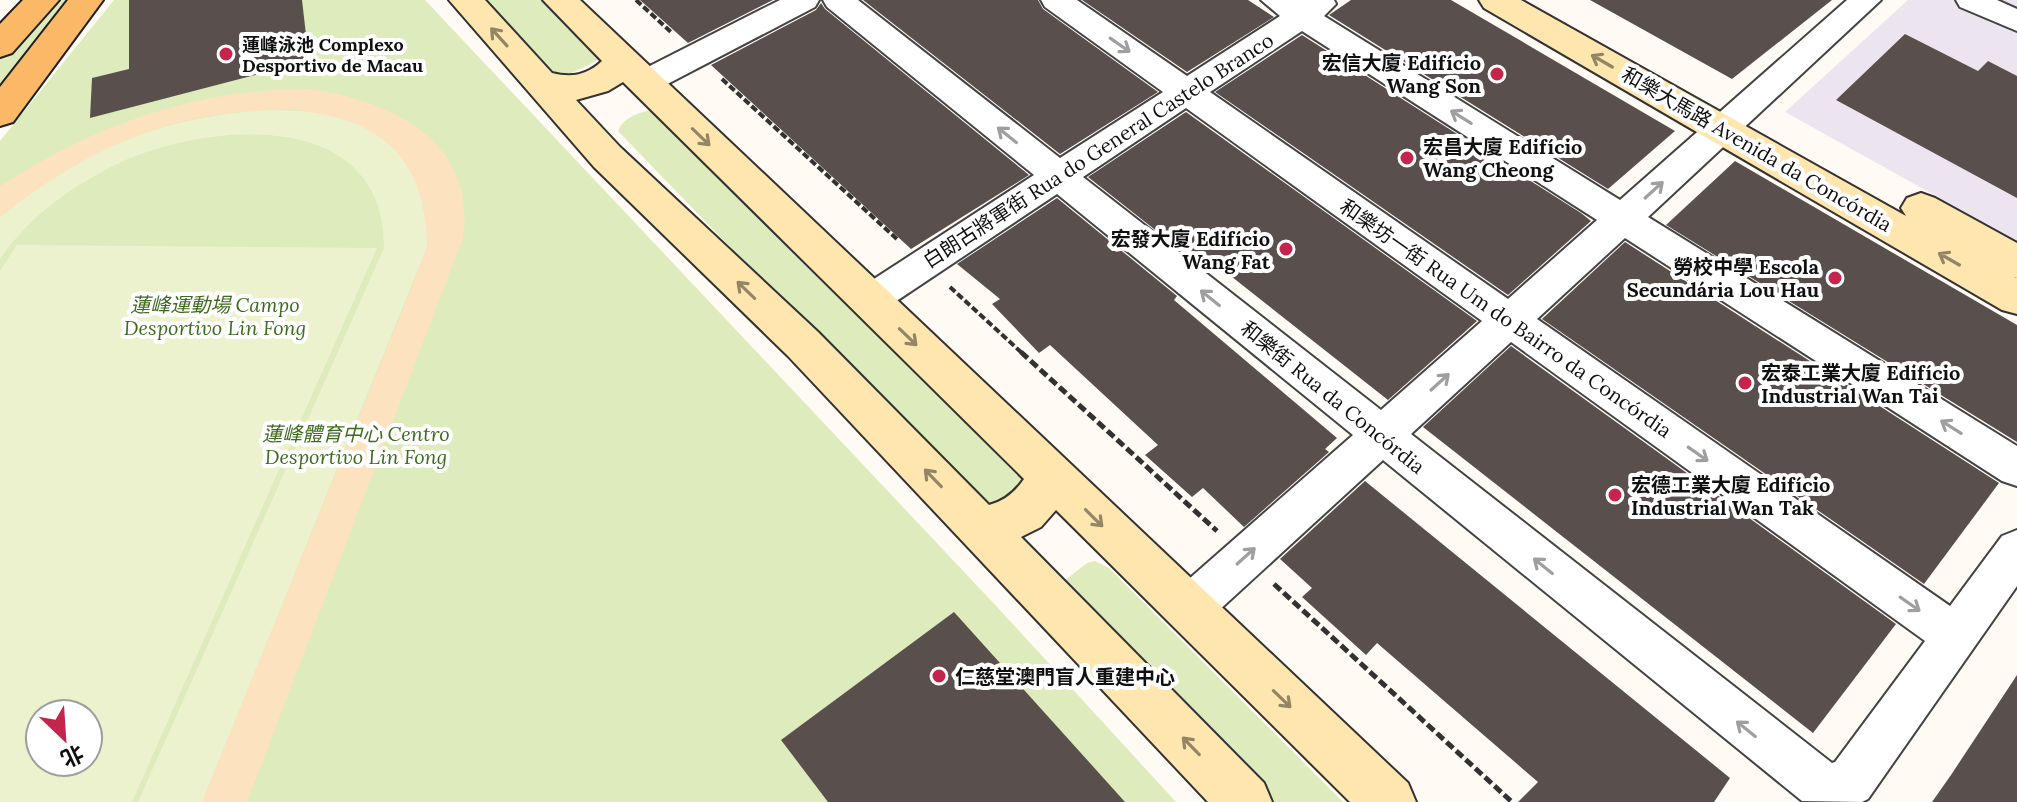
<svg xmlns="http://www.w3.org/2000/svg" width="2017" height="802" font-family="Lora,'Noto Sans SC',serif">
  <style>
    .industrial { fill: #ece5ef }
    .green { fill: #deebbc; fill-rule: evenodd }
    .sand { fill: #fce2bf }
    .pitch { fill: #edf2ce; fill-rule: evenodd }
    .building { fill: #594f4c }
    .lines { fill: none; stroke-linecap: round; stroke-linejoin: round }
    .street-casing { stroke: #434343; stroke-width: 4 }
    .secondary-casing { stroke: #323232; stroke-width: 4 }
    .primary-casing { stroke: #212121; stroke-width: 4 }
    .path-far1 { stroke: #323232; stroke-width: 4; stroke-dasharray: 7 3; stroke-linecap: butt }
    .path { stroke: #323232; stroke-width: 5; stroke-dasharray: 9 4; stroke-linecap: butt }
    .street { fill: #fff; fill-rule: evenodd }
    .secondary { fill: #ffe6af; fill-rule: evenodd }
    .primary { fill: #fbb968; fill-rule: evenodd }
    .oneway { stroke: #938667 }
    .oneway2 { stroke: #9f9f9f }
    .poi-dot { fill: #c5244d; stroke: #fff; stroke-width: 3 }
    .labels { text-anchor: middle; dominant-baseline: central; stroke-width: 8; stroke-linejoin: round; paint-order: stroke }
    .far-poi-label { font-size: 18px; font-weight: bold; fill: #101010; stroke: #fff; text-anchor: start }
    .poi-label { font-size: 20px; font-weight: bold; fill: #101010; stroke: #fff; text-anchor: start }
    .street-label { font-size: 20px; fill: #101010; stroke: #fff }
    .park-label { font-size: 20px; font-style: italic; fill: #3e6b1e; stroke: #fff }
  </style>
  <rect width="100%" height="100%" fill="#fffaf4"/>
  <polygon class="industrial" points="1908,0 2017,0 2017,241 1785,112"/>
  <g class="green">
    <polygon points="53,0 78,0 0,96 0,57"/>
    <path d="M114,0H425L999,609L1176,802H0V141ZM40,714H88V762H40Z"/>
    <polygon points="481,0 546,0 604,57 558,80"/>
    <path d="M657,110L1024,482L989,515L618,131C623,117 643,110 657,110Z"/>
    <polygon points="1095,561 1109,568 1343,802 1265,802 1064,581 1087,563"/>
  </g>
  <path class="sand" d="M310,89C392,101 477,141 463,238L247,802H202L413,284L426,247L424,205C405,191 312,113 298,110C285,107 268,111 255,111C155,116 77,157 0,217V186C94,125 197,88 310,89Z"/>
  <g class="pitch">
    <path d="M271,110C365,110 427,146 427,247L202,802H138L384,248C385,104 203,122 113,166C69,188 28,218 0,259V217C87,149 160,116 271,110Z"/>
    <path d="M17,245L377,248L132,802H0V271ZM88,714V762H40V714Z"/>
  </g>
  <g class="building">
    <polygon points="129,0 302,0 309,61 90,118 92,78 129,69"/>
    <polygon points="640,0 773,0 688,43"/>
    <polygon points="863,0 1038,0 1043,9 1158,92 1060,154"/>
    <polygon points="1082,0 1248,0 1274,17 1187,72"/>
    <polygon points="1351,0 1451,0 1675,131 1608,189 1329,15"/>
    <polygon points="1590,0 1832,0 1732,79"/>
    <polygon points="821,3 825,9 1029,175 911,249 711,65 816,10"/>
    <polygon points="1905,34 1978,71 1988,61 2017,76 2017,198 1836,100"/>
    <polygon points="1302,35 1581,213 1591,221 1508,295 1215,92"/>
    <polygon points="1186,112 1477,321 1388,400 1208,258 1201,266 1088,177"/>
    <polygon points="1735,161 2017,325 2017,442 1666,225"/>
    <polygon points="1057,198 1177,296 1174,300 1337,438 1325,449 1329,452 1244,527 1203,488 1192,497 1145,455 1158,445 1050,345 1039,353 992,304 1000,299 957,264"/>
    <polygon points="1625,242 1999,483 1924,584 1542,319"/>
    <polygon points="1511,346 1896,624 1813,733 1423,427"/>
    <polygon points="1365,481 1730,778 1714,802 1518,802 1538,782 1377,643 1366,655 1302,597 1312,588 1280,559"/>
    <polygon points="954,612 1125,802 828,802 781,740"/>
    <polygon points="2017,675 2017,802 1932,802 1951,775"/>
  </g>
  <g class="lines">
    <g class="street-casing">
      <g id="street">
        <polygon points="780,0 819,0 815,7 656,90 645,93 634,90 629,82 634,74"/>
        <path d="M823,0H858L1060,158L1163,92L1045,7L1041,0H1077L1187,76L1280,16L1261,0H1334L1336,4L1324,16L1620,200L1847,0H1881L1648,217L2017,446V486L2002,481L1625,238L1537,319L1950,606L2002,536L2017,530V586L1868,799L1862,802L1802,801L1383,460L1205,623L1189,629L1173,623L1167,608L1173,593L1353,435L1057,194L883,310L870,315L857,310L851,300L857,290L1034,175L827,7ZM1302,31L1597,220L1508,299L1210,92ZM1186,108L1482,321L1381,410L1083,177ZM1511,342L1925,641L1835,762L1832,763L1411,434Z"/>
        <polygon points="1956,0 1997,0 2017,9 2017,31 1960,7"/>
      </g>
    </g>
    <g class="secondary-casing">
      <g id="secondary">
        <path d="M449,0H485L552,73C572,78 587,75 602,61L543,0H580L1408,783L1416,802H1350L1056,510L1041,527L1021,537L1264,783L1272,802H1208L788,356L594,167ZM623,82L1024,479C1015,492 1005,501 989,505L818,332L620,147L576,100L608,91Z"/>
        <polygon points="1479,0 1521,0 1906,216 1901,208 1907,198 1921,193 1935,198 2017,243 2017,278 2014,277 2017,278 2017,314 2002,310 1484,8"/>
      </g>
    </g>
    <g class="primary-casing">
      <g id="primary">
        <polygon points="23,0 59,0 12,53 0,57 0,24"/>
        <polygon points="68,0 103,0 13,122 0,126 0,87"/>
      </g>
    </g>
    <g class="path-far1">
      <polyline points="636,0 671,32"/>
      <polyline points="722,79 898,240"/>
      <polyline points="950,287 1023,354"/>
    </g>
    <g class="path">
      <polyline points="1021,352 1217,531"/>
      <polyline points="1274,584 1512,802"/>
    </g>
    <use href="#street" class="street"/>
    <use href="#secondary" class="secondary"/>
    <use href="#primary" class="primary"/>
  </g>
  <defs><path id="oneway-shaft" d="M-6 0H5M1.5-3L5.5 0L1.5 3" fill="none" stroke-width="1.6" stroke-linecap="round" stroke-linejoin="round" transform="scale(2)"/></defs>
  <g class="oneway">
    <use href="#oneway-shaft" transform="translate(499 37) rotate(-132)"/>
    <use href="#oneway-shaft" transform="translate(1602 61) rotate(-150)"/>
    <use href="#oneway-shaft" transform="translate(701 137) rotate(44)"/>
    <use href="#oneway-shaft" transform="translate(1949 259) rotate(-150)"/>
    <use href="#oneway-shaft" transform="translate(746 290) rotate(-136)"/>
    <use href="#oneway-shaft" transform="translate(908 337) rotate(44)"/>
    <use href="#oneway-shaft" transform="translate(933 478) rotate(-134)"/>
    <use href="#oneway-shaft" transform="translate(1094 518) rotate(45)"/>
    <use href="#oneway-shaft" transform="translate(1282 699) rotate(44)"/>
    <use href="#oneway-shaft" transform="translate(1191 746) rotate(-134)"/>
  </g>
  <g class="oneway2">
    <use href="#oneway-shaft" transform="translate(1120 45) rotate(35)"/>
    <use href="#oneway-shaft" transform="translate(1461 117) rotate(-148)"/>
    <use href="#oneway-shaft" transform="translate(1007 135) rotate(-141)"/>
    <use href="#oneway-shaft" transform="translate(1654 190) rotate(-42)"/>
    <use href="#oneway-shaft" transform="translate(1210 298) rotate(-141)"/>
    <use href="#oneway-shaft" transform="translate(1440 382) rotate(-42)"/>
    <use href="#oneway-shaft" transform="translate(1951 427) rotate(-148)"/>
    <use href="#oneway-shaft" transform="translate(1698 454) rotate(35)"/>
    <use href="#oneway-shaft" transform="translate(1246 556) rotate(-42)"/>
    <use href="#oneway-shaft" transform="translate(1543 566) rotate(-141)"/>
    <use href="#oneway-shaft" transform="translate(1910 604) rotate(35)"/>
    <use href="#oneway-shaft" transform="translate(1746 729) rotate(-141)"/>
  </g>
  <g class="poi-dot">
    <circle cx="226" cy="54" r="8"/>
    <circle cx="1497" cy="74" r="8"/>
    <circle cx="1407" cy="158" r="8"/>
    <circle cx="1286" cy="249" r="8"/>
    <circle cx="1835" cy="278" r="8"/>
    <circle cx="1745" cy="383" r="8"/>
    <circle cx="1615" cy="495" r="8"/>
    <circle cx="939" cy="676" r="8"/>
  </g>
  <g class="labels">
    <g class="far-poi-label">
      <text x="242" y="44">蓮峰泳池 Complexo<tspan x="242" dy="21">Desportivo de Macau</tspan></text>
    </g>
    <g class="poi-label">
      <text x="1481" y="62" text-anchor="end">宏信大廈 Edifício<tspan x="1481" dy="23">Wang Son</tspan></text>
      <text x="1423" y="146">宏昌大廈 Edifício<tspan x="1423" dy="23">Wang Cheong</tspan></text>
      <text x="1270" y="238" text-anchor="end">宏發大廈 Edifício<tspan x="1270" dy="23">Wang Fat</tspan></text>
      <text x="1819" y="266" text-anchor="end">勞校中學 Escola<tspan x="1819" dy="23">Secundária Lou Hau</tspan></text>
      <text x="1761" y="372">宏泰工業大廈 Edifício<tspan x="1761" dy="23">Industrial Wan Tai</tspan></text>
      <text x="1631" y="484">宏德工業大廈 Edifício<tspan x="1631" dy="23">Industrial Wan Tak</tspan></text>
      <text x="955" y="676">仁慈堂澳門盲人重建中心</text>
    </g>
    <g class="street-label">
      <text transform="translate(1757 149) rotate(30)">和樂大馬路 Avenida da Concórdia</text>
      <text transform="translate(1098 150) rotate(-33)">白朗古將軍街 Rua do General Castelo Branco</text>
      <text transform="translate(1506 318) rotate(35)">和樂坊一街 Rua Um do Bairro da Concórdia</text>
      <text transform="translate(1333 397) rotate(39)">和樂街 Rua da Concórdia</text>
    </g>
    <g class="park-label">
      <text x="215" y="304">蓮峰運動場 Campo<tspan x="215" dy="23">Desportivo Lin Fong</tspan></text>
      <text x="356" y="433">蓮峰體育中心 Centro<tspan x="356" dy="23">Desportivo Lin Fong</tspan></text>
    </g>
  </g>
  <g transform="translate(64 738) rotate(155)"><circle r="38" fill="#ffffff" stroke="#9f9f9f" stroke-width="2"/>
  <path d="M0-6L14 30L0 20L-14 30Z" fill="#c5244d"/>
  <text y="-12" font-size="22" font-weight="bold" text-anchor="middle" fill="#101010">北</text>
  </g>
</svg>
